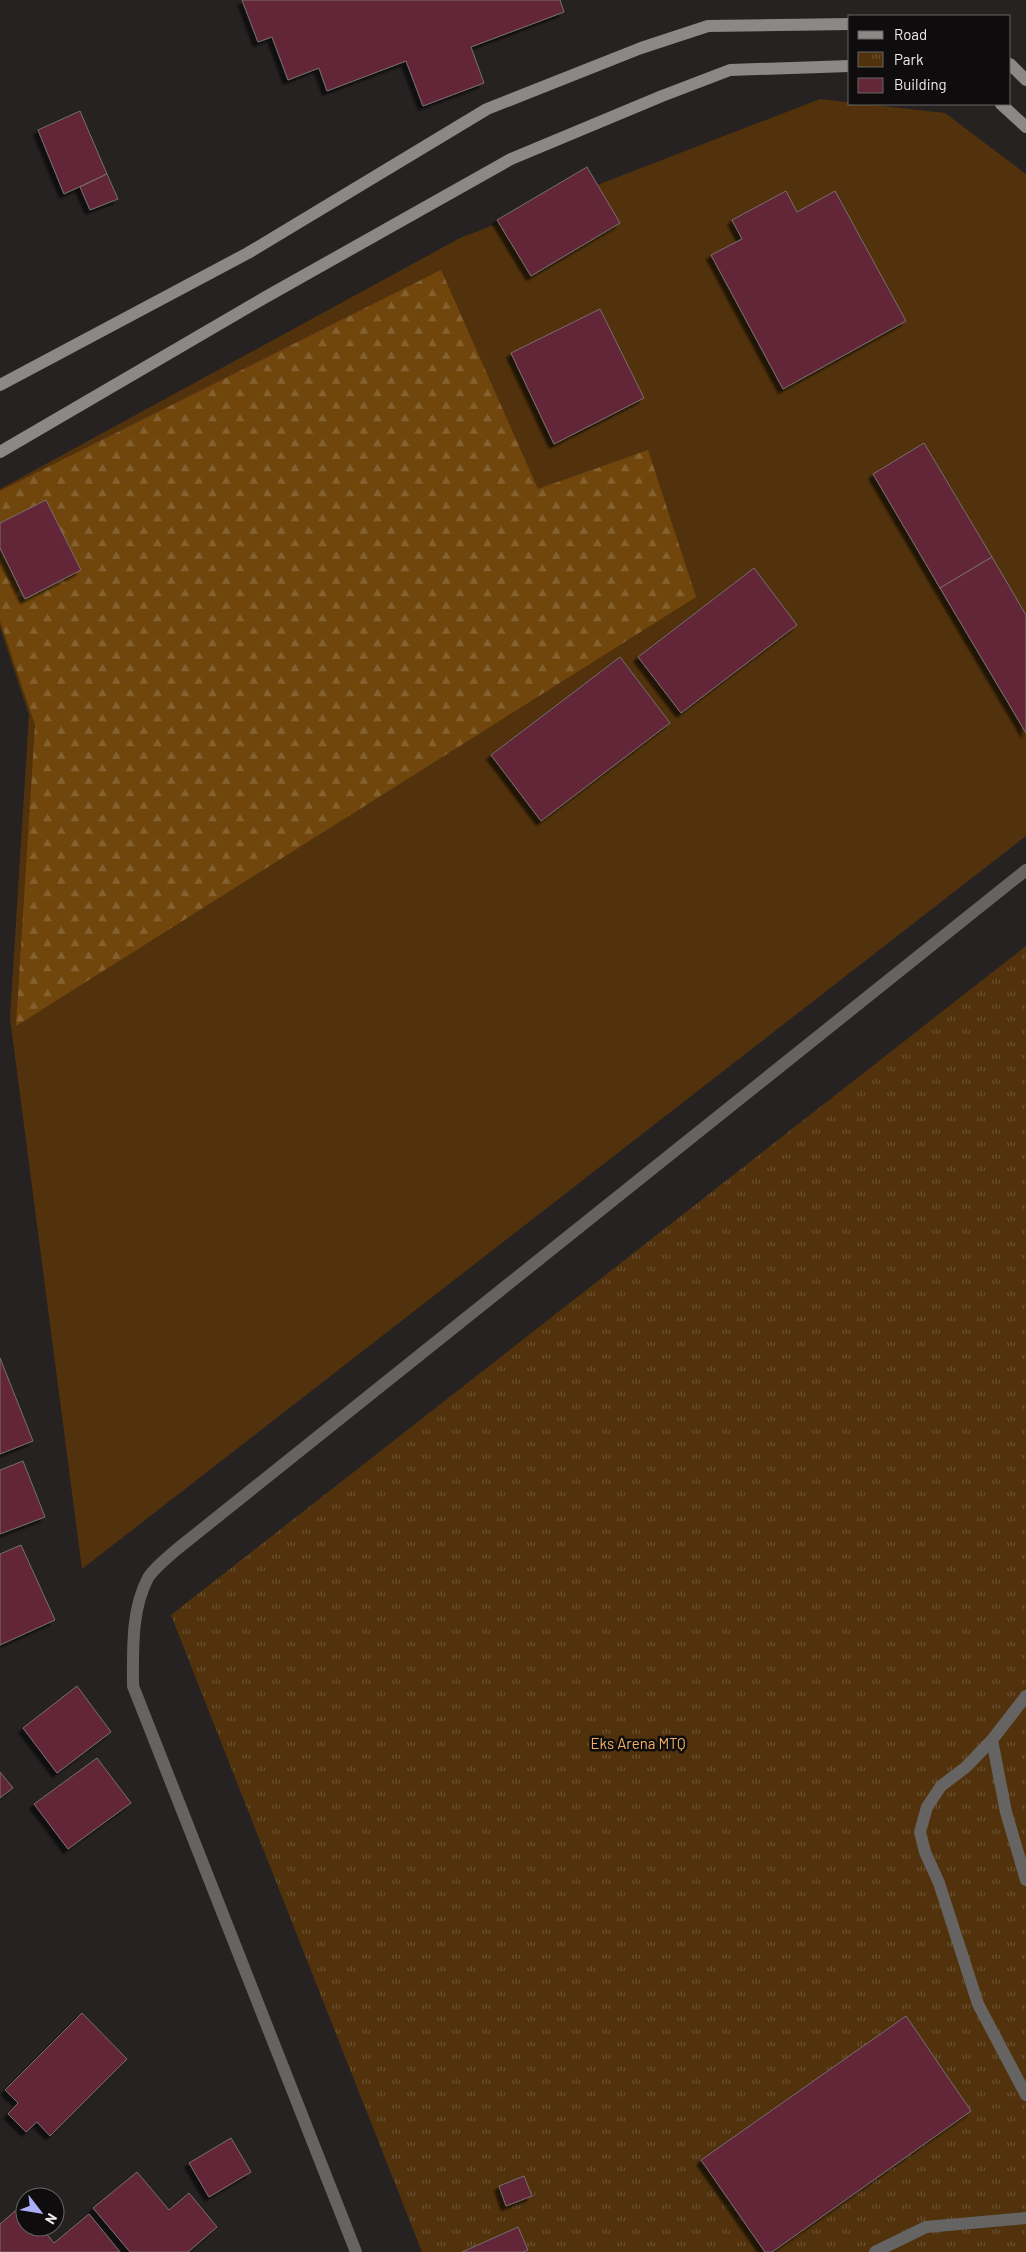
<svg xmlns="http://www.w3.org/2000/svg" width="1026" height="2252" font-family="Barlow,sans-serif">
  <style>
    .grass { fill: #51320c }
    .forest { fill: url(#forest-firs) }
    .park { fill: url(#park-tufts) }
    .building { fill: #642738; stroke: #746f70; filter: url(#shadow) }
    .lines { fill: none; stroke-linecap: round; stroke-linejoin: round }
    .lane { stroke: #666463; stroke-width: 12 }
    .street { stroke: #666463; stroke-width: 12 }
    .secondary { stroke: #8b8886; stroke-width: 12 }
    .labels { text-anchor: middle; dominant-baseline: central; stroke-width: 5; stroke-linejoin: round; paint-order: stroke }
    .park-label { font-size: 15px; fill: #f3b167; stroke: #0e0c0c }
  </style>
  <defs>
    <pattern id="forest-firs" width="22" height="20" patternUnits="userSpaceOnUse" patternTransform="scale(1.25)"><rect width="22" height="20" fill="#70460c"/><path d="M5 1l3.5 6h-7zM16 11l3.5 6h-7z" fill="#856130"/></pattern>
    <pattern id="park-tufts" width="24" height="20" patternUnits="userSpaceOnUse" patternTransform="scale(1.25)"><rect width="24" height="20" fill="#51320c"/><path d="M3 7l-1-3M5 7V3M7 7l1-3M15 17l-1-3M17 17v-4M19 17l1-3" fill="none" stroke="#6a5030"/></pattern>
    <filter id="shadow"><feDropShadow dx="-4.5" dy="4.5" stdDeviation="1" flood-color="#0009"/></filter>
  </defs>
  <rect width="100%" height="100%" fill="#272222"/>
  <polygon class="grass" points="820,99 945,113 1026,174 1026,836 82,1569 10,1018 29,715 0,627 0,489 460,238"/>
  <polygon class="forest" points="441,270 538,489 648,450 696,597 16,1026 35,725 0,621 0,491"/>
  <polygon class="park" points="1026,946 1026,2252 422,2252 171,1615"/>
  <g class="building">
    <polygon points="242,0 560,0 564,12 471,47 484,83 423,106 406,61 327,91 319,68 288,80 272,37 258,42"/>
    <polygon points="80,111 107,174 64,194 38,130"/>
    <polygon points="587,167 620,223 531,276 497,220"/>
    <polygon points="107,174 118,199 90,210 80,187"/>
    <polygon points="786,191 797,212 835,191 906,321 783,389 711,255 742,239 732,220"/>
    <polygon points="600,309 644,398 554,444 511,353"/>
    <polygon points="924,443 992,557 940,588 873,474"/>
    <polygon points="46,500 81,570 25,599 0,548 0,523"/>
    <polygon points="992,557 1026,615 1026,733 940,588"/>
    <polygon points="754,568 797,625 681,713 638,657"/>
    <polygon points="620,657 670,723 541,821 491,755"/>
    <polygon points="0,1358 33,1441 0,1454"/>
    <polygon points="23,1461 45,1517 0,1534 0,1470"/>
    <polygon points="21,1545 55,1620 0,1645 0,1554"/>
    <polygon points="77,1686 111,1732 57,1773 23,1728"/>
    <polygon points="97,1758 131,1803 68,1849 34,1804"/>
    <polygon points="0,1772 13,1788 0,1798"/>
    <polygon points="82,2013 127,2059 50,2136 37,2122 26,2132 8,2114 18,2103 5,2090"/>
    <polygon points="906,2016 971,2111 772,2252 765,2252 701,2160"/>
    <polygon points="231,2138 251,2172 209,2197 189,2163"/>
    <polygon points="137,2172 169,2210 189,2193 217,2227 188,2252 130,2252 93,2208"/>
    <polygon points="524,2176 532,2196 506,2206 499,2186"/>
    <polygon points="22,2205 25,2208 25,2227 41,2227 54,2243 89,2214 120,2252 0,2252 0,2224"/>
    <polygon points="518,2227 528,2250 523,2252 462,2252"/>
  </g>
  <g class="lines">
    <g class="lane">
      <polyline points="1026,1696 992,1740 966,1767 941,1786 927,1807 920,1832 925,1852 939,1883 978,2004 1026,2095"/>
      <polyline points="992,1740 1006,1812 1026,1880"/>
      <polyline points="875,2252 926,2227 1026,2218"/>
    </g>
    <path class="street" d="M356,2252L133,1686C133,1650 131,1610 148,1578C154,1568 167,1558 176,1550L1026,870"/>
    <g class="secondary">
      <polyline points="1010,64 1026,80"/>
      <polyline points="1001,104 1026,127"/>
      <polyline points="0,385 248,253 487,109 641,48 708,26 850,24"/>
      <polyline points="0,452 264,298 511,159 662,96 730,70 850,66"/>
    </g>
  </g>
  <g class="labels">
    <g class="park-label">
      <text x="638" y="1743">Eks Arena MTQ</text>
    </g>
  </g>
  <rect x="848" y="15" width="162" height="90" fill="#0e0c0c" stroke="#686565"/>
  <rect x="858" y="31" width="25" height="8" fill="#8b8886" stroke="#686565"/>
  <text x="894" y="40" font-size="15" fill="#eeeaea">Road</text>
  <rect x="858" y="52" width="25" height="15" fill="url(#park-tufts)" stroke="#686565"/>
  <text x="894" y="65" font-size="15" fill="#eeeaea">Park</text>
  <rect x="858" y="78" width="25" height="15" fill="#642738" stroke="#686565"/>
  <text x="894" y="90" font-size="15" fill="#eeeaea">Building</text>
  <g transform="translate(40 2212) rotate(121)"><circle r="24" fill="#0e0c0c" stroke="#686565"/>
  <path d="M0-4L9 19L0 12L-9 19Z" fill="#abaffb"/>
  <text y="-8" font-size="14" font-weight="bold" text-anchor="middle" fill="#eeeaea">N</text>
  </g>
</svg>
